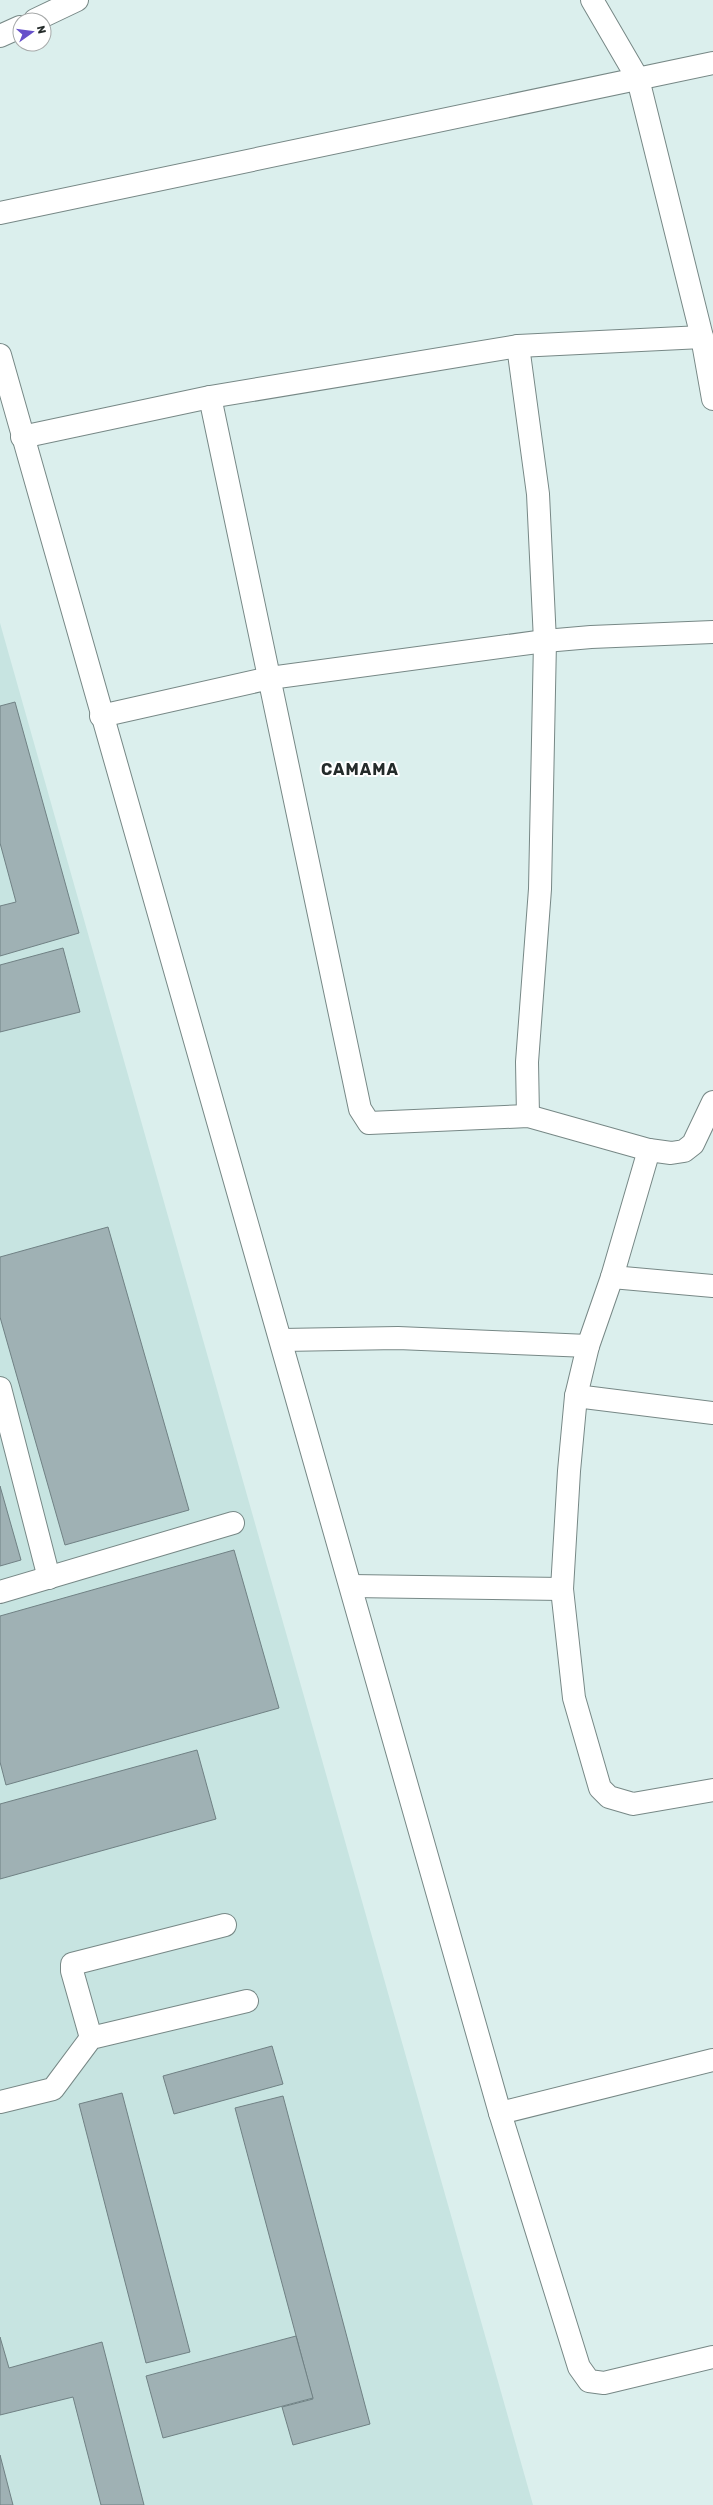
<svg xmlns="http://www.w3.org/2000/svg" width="713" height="2505" font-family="Rubik,sans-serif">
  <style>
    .built { fill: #c7e4e1 }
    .building { fill: #9fb1b4; stroke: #708184 }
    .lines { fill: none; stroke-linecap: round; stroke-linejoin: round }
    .minor-casing { stroke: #778886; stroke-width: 24 }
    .minor { stroke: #fff; stroke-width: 22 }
    .labels { text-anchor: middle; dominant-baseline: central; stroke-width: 4; stroke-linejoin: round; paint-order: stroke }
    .district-label { font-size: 16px; font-weight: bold; letter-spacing: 1px; fill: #242b2a; stroke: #fff }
  </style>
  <rect width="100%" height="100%" fill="#dbefed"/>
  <polygon class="built" points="0,623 533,2505 0,2505"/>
  <g class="building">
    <polygon points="15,702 79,933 0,956 0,906 16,902 0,843 0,706"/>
    <polygon points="63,948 80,1012 0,1032 0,965"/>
    <polygon points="108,1227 189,1510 65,1545 0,1317 0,1257"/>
    <polygon points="0,1486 21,1560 0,1566"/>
    <polygon points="234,1550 279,1708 6,1785 0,1762 0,1616"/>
    <polygon points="197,1750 216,1819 0,1879 0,1804"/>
    <polygon points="272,2046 283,2084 174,2114 163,2076"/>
    <polygon points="122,2093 190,2352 146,2363 79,2104"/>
    <polygon points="283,2096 370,2424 293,2445 282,2407 313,2399 235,2108"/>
    <polygon points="296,2336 313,2398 163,2438 146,2376"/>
    <polygon points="0,2337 9,2368 102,2342 144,2505 101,2505 73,2397 0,2415"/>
    <polygon points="0,2455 13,2505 0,2505"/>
  </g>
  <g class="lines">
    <g class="minor-casing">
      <g id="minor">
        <polyline points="592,0 638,79 702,337 713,399"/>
        <polyline points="35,20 77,0"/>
        <polyline points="0,36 20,27"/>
        <polyline points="0,213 713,63"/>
        <polyline points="518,346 538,494 545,641 540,889 527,1062 528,1116"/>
        <polyline points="0,355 500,2113 579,2367 589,2381 604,2383 713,2357"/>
        <polyline points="210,397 360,1109 369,1123 528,1116 649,1150 671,1153 684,1151 693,1144 713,1102"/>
        <polyline points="22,437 210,397 518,346 702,337"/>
        <polyline points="101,716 270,678 545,641 591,637 713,632"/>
        <polyline points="649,1150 612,1277 588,1346 576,1396 569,1471 562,1589 574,1698 600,1788 609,1797 633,1804 713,1790"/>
        <polyline points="612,1277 713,1286"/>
        <polyline points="282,1340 398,1338 588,1346"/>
        <polyline points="0,1388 49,1578"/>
        <polyline points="576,1396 713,1413"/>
        <polyline points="351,1586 562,1589"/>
        <polyline points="0,1592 233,1523"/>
        <polyline points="91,2038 72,1971 72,1964 225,1925"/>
        <polyline points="0,2102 53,2089 91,2038 247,2001"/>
        <polyline points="500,2113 713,2060"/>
      </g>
    </g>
    <use href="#minor" class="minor"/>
  </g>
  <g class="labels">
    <g class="district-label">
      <text x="360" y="769">CAMAMA</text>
    </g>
  </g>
  <g transform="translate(32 32) rotate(76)"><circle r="19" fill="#ffffff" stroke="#a7aaaa"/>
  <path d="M0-3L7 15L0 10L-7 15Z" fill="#6650ca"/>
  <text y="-6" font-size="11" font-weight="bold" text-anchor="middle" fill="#242b2a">N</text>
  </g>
</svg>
